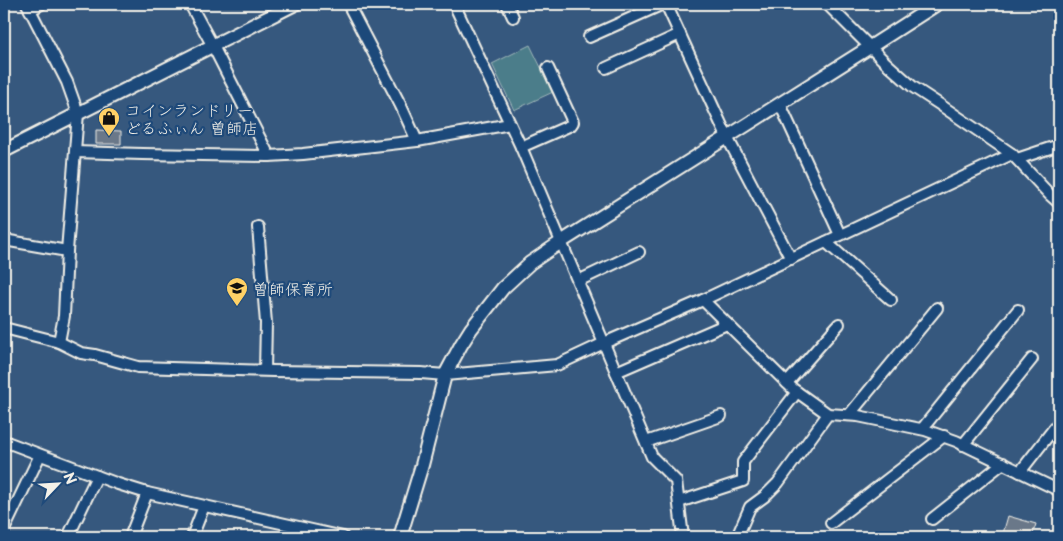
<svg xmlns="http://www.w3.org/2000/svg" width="1063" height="541" font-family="'Playpen Sans','Klee One',sans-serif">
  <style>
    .green { fill: #4b7d8a; stroke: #a0b7b9 }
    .building { fill: #6b7889; stroke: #f4f1e8 }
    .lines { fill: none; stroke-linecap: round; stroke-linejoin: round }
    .minor-casing { stroke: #f4f1e8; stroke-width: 14 }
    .tertiary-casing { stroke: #f4f1e8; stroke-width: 16 }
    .minor { stroke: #1f4a7a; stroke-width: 10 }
    .tertiary { stroke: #1f4a7a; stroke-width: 12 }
    .labels { text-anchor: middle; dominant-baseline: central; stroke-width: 4.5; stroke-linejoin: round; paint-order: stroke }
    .poi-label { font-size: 16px; fill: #f4f1e8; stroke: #1f4a7a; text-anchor: start }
  </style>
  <rect width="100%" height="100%" fill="#36587e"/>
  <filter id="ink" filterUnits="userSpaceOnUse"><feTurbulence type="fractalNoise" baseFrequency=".02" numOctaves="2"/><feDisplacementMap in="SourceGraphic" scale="10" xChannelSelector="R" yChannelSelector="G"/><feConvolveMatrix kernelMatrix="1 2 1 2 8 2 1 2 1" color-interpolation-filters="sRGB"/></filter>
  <g filter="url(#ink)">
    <polygon class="green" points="530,45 553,92 514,110 492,64"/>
    <g class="building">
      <polygon points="96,130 121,131 121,144 96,144"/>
      <polygon points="1008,516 1036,524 1032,537 1002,537"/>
    </g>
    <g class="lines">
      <g class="minor-casing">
        <g id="minor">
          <polyline points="27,4 67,82 78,113 67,251 64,316 59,342"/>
          <polyline points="190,4 216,52 269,156"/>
          <polyline points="348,4 401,106 417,141"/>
          <polyline points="454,4 521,147 652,457 676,481 683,537"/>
          <polyline points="507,4 513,17"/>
          <polyline points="666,4 727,137 791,259"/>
          <polyline points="827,4 886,63 913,87 939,104 1012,154 1050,195 1059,203"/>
          <polyline points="30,10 41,4"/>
          <polyline points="589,37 663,4"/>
          <polyline points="606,68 680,34"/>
          <polyline points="780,104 840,235"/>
          <polyline points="521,147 571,125 573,122 548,68"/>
          <polyline points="75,152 142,154 269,156 303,154 417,141 510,124"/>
          <polyline points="1017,159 1059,145"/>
          <polyline points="258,227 266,323 265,370"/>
          <polyline points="4,240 67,251"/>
          <polyline points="826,242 891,300"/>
          <polyline points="578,281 639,252"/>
          <polyline points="703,300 793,389 828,414 858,416 925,430 956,441 1058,490 1059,488"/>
          <polyline points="4,328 59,342 81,353 95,355 138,367 273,371 421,373 445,375 557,365 604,343 703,300 1012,154"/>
          <polyline points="616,372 727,324"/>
          <polyline points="787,383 839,324"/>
          <polyline points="849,415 937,308"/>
          <polyline points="922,429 1018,310"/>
          <polyline points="4,441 118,484 147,493 343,537"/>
          <polyline points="646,442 721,416"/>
          <polyline points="963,445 1032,359"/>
          <polyline points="1020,472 1059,422"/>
          <polyline points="679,502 743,481 743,462 797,392"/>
          <polyline points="932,519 1003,463"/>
          <polyline points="831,523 944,436"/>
          <polyline points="4,530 40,455"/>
          <polyline points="68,537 97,476"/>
          <polyline points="130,537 147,493"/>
          <polyline points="192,537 204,506"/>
          <polyline points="737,537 750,507 765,496 778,483 828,414"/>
        </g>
      </g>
      <g class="tertiary-casing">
        <g id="tertiary">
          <polyline points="4,151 295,4"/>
          <polyline points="400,537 422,465 445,375 461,345 471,329 503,288 530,263 561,242 870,47 937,4"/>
        </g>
      </g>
      <use href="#minor" class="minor"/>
      <use href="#tertiary" class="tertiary"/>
    </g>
  </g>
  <defs>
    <g id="shop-pin" transform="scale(1.125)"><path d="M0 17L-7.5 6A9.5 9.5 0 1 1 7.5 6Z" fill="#ffd166" stroke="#1f4a7a"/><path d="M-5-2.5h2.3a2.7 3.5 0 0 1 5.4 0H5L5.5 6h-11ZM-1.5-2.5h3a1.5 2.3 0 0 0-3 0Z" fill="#111"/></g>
    <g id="school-pin" transform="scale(1.125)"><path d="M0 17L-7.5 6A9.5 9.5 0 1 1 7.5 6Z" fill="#ffd166" stroke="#1f4a7a"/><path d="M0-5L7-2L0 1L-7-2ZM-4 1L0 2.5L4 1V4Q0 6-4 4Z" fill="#111"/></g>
  </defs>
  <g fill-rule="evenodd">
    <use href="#shop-pin" x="109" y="118"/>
    <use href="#school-pin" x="237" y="288"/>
  </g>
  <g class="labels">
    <g class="poi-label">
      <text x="125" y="109">コインランドリー<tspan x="125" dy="18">どるふぃん 曽師店</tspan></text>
      <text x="253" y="288">曽師保育所</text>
    </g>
  </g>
  <rect width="1063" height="541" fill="none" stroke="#1f4a7a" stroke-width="20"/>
  <rect x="10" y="10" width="1043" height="521" fill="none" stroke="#f4f1e8" stroke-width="2" filter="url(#ink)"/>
  <g transform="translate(58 484) rotate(65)" stroke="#1f4a7a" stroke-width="4" paint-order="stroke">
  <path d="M0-4L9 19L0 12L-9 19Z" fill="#f4f1e8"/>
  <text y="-8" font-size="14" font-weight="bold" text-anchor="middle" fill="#f4f1e8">N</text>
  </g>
</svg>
